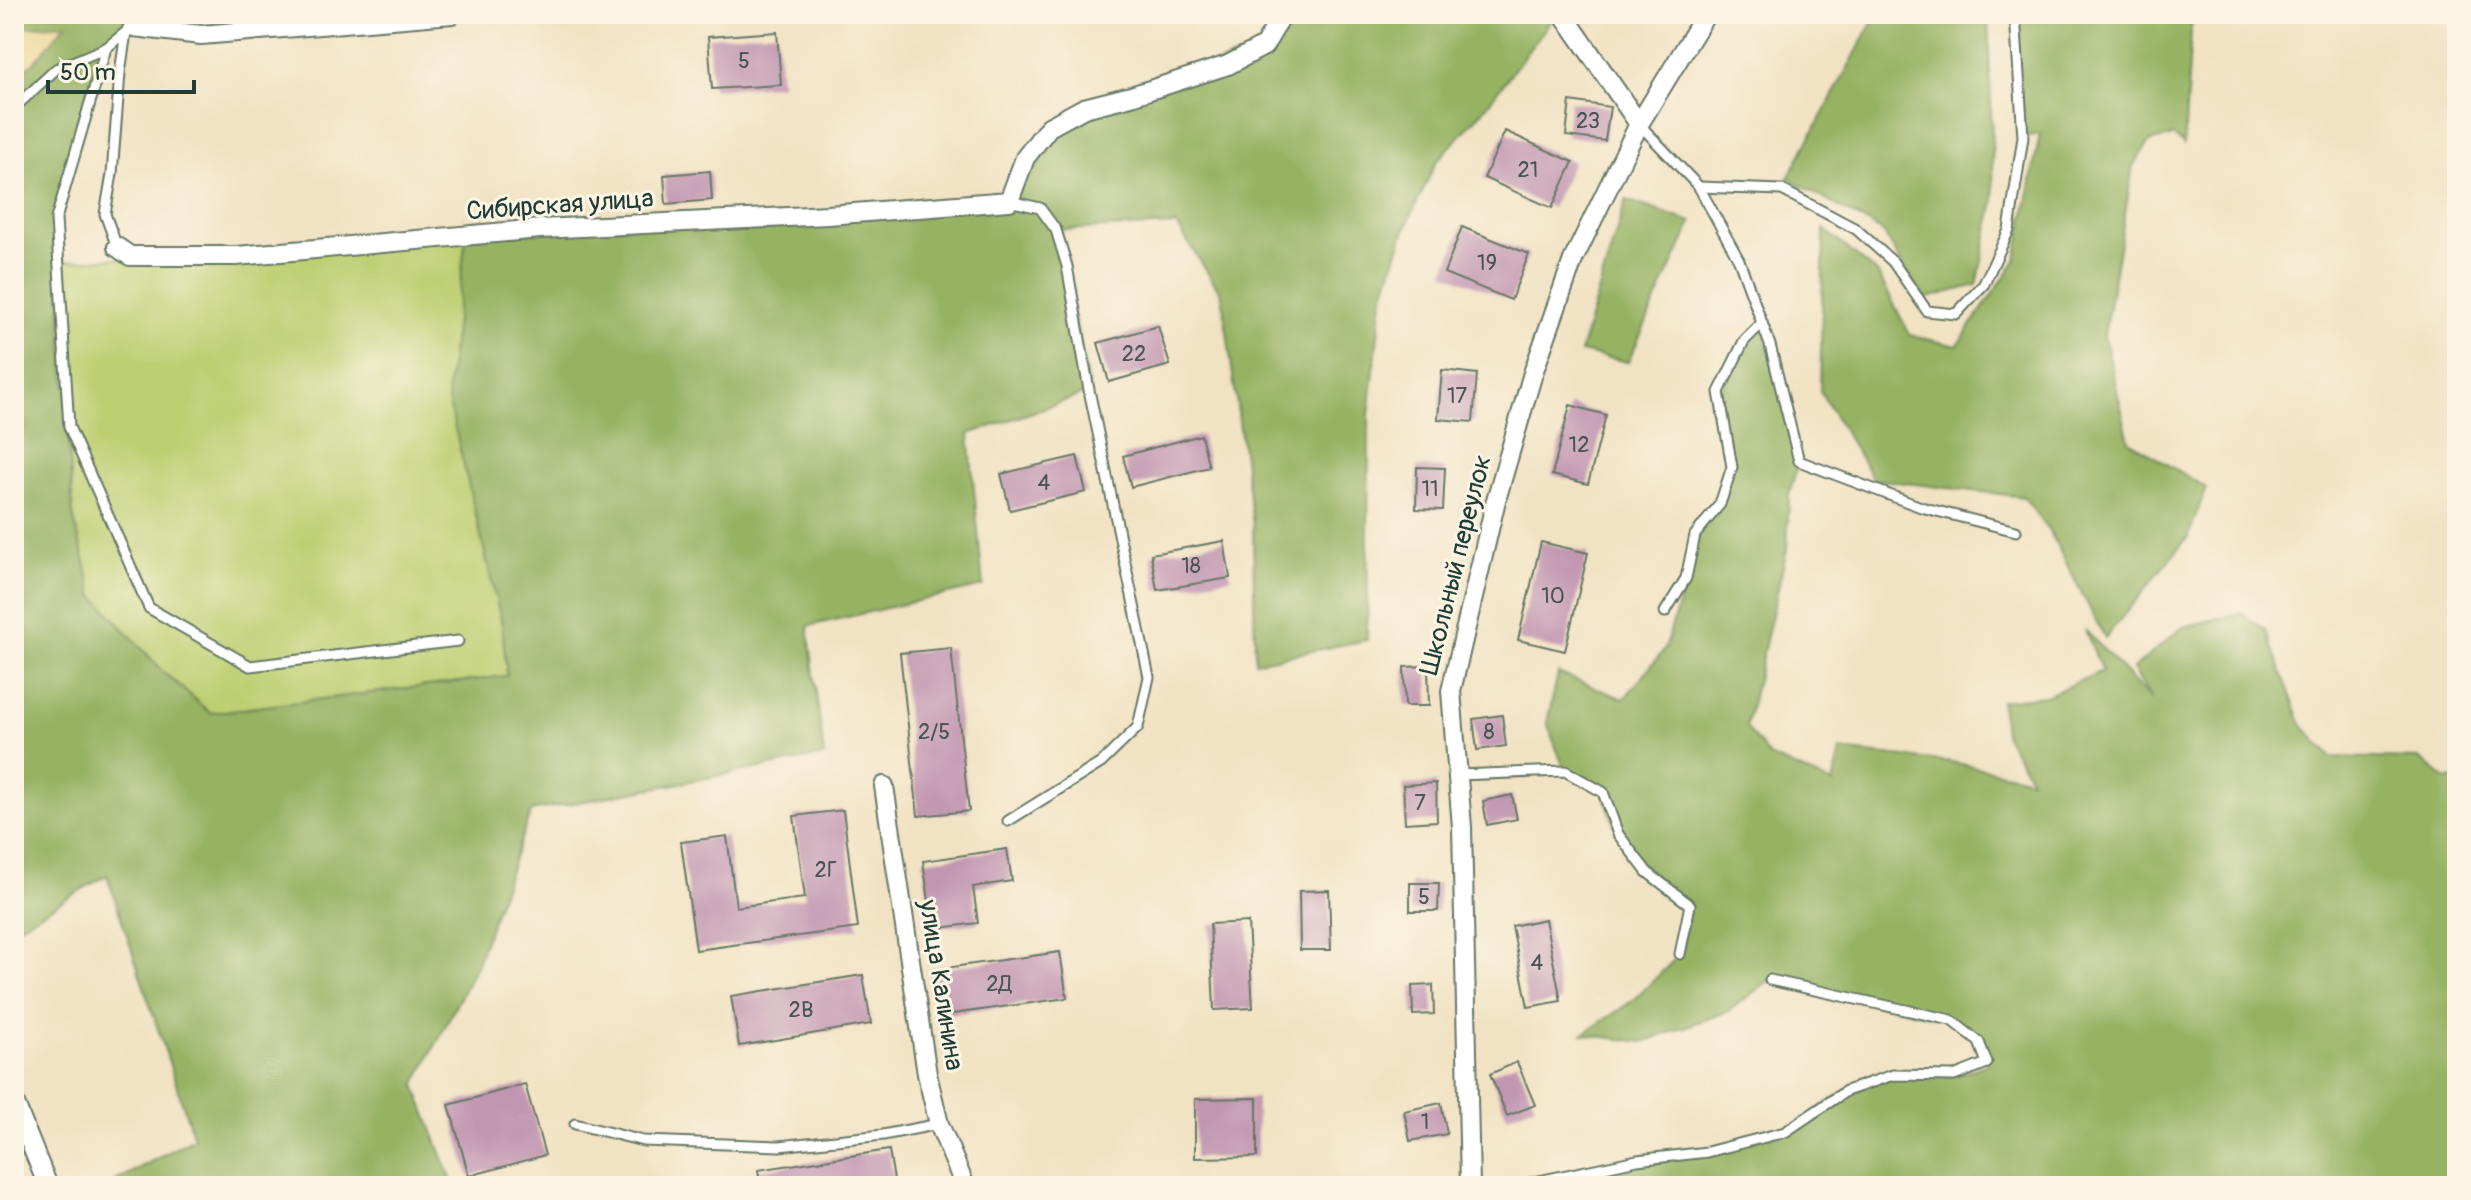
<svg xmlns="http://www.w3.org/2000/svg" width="2471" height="1200" font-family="Pangolin,sans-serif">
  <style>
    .green { fill: #becf72; stroke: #6e8653; stroke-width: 2 }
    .forest { fill: #96b264; stroke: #5a784c; stroke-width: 2 }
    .sand { fill: #eeda9e; stroke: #868c69; stroke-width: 2 }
    .building { fill: #c196b1 }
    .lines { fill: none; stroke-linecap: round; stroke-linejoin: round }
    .lane-casing { stroke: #687766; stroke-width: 13 }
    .street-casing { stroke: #687766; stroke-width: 22 }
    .lane { stroke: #fff; stroke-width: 9 }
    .street { stroke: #fff; stroke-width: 18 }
    .labels { text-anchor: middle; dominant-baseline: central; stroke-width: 6; stroke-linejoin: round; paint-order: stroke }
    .number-label { font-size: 22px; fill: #485353 }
    .street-label { font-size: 26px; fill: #1f3d34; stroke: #fcf5e5 }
  </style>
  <rect width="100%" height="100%" fill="#fcf5e5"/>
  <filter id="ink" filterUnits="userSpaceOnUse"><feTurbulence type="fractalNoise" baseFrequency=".0125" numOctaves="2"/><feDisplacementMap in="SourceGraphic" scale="16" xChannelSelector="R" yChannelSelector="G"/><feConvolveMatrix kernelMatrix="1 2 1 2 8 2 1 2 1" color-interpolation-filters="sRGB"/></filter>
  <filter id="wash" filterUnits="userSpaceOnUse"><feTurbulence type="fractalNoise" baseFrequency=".006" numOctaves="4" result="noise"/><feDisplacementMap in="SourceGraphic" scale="32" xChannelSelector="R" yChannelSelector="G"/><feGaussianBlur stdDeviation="1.8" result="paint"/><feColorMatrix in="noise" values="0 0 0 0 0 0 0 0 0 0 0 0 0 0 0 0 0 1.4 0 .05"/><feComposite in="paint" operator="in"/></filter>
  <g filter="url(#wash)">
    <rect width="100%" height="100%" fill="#f1e2c3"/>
    <polygon class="green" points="466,237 447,395 502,624 507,676 210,713 161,670 93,595 73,515 59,262"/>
    <g class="forest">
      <polygon points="14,14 137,14 106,48 56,219 73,515 93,595 161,670 210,713 507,676 502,624 447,395 466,237 1009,201 1049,127 1263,46 1283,14 1556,14 1481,113 1436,162 1405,229 1382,300 1369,415 1367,640 1255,662 1253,525 1222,295 1177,225 1057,230 1089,390 1076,397 969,434 983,586 808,626 824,756 531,811 476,966 415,1085 453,1184 448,1186 107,1186 194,1138 107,875 14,929 14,79 35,61 65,25 14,28"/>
      <polygon points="1877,14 1988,14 1994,201 1977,285 1923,299 1883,232 1788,178"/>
      <polygon points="2015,14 2192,14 2184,144 2173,136 2149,142 2133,166 2104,335 2129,441 2206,488 2188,537 2105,638 2050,532 2024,497 1873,479 1820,391 1824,229 1878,274 1910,335 1957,346 2016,260 2040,134 2023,137"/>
      <polygon points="1626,200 1692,222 1628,362 1580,352"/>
      <polygon points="1762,323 1799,461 1789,494 1787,549 1746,727 1769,756 1833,784 1840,750 1952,762 2031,779 2004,734 2001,701 2046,696 2102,671 2085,630 2151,700 2133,669 2183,627 2241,613 2265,629 2302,725 2331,757 2420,759 2447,780 2457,779 2457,1186 1590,1186 1563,1176 1707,1152 1785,1132 1846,1091 1893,1075 1954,1076 1987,1064 1979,1042 1951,1020 1770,980 1727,1012 1643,1042 1583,1034 1635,999 1680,954 1690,905 1647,872 1618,834 1603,792 1565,771 1547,723 1558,673 1624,699 1665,649 1686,578 1695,535 1720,504 1732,468 1719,392 1744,341"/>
    </g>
    <polygon class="sand" points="66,24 35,61 14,79 14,28"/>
    <g id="blocks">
      <g class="building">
        <polygon points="777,32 781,85 712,89 708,37"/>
        <polygon points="1570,101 1610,107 1605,141 1566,136"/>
        <polygon points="1505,131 1573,162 1552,208 1484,178"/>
        <polygon points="710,171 712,200 666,204 664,175"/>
        <polygon points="1462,227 1529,254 1511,300 1444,273"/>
        <polygon points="1158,326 1170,365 1109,382 1098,343"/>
        <polygon points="1442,370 1477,374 1473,422 1438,419"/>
        <polygon points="1570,405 1606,415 1588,484 1552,475"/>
        <polygon points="1201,435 1209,467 1131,487 1123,456"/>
        <polygon points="1077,456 1086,492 1010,510 1001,474"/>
        <polygon points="1417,467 1445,468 1443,510 1416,509"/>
        <polygon points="1224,541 1230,578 1157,590 1151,554"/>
        <polygon points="1541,542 1588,553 1565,651 1518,640"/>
        <polygon points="951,648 969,811 918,816 900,653"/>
        <polygon points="1428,666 1429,706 1405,706 1404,667"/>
        <polygon points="1502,715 1506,746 1477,750 1473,719"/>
        <polygon points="1436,783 1437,821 1405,823 1403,785"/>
        <polygon points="1512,795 1517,819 1487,825 1483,801"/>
        <polygon points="843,810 858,928 696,950 681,842 727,836 736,907 805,898 794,816"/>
        <polygon points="1007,849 1012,881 973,887 978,923 933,929 923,861"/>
        <polygon points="1410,883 1439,883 1438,911 1410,911"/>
        <polygon points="1329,890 1331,950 1300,950 1299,891"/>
        <polygon points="1545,919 1561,1001 1528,1007 1512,926"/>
        <polygon points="1248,922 1253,1008 1214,1010 1210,924"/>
        <polygon points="1060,952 1067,998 938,1016 931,970"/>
        <polygon points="863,975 871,1024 739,1046 731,996"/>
        <polygon points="1433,985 1434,1014 1413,1015 1412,986"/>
        <polygon points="1517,1062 1535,1105 1507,1116 1490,1074"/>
        <polygon points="525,1084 545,1155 469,1176 449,1105"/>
        <polygon points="1257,1098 1257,1157 1195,1158 1195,1099"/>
        <polygon points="1441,1103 1447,1134 1410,1141 1404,1111"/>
        <polygon points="889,1150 895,1186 761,1186 758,1170"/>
      </g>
    </g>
  </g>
  <g filter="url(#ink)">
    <use href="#blocks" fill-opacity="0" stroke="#687766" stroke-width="2"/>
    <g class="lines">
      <g class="lane-casing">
        <g id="lane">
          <polyline points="106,48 56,219 69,427 149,608 250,666 458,641"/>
          <polyline points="14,108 56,69 106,48 126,32"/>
          <polyline points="1639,124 1699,187 1739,260 1770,345 1799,461 1921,507 2016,531"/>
          <polyline points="1699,187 1782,190 1856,229 1893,262 1927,311 1956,314 1984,284 2009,230 2023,137 2015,14"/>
          <polyline points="117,247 105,214 112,174 120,73 126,32 135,14"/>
          <polyline points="1665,612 1686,578 1695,535 1720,504 1732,467 1719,392 1744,341 1762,323"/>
          <polyline points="1458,775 1565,771 1603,792 1618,834 1647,872 1690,905 1680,954"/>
          <polyline points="1008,821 1101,763 1138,727 1149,677 1089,390 1067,266 1056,230 1040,208 1009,201"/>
          <polyline points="575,1124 643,1141 779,1146 883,1135 939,1124"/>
          <polyline points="1516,1186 1637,1160 1707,1152 1785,1132 1846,1091 1893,1075 1954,1076 1987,1063 1979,1042 1951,1020 1770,980"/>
        </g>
      </g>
      <g class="street-casing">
        <g id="street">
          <polyline points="1563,14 1639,124"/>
          <polyline points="134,27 201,35 452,14"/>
          <polyline points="117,247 130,256 236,256 540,229 828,215 1009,201 1025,158 1049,127 1084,108 1131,96 1228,65 1264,46 1283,14"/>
          <polyline points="884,786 927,1074 939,1124 965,1186"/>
          <polyline points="14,1102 48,1186"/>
          <polyline points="1470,1186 1462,827 1451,691 1496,500 1533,373 1573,260 1639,124 1706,14"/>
        </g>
      </g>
      <use href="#lane" class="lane"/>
      <use href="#street" class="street"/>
    </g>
  </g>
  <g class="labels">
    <g class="number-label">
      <text x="744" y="61">5</text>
      <text x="1588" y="121">23</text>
      <text x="1528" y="170">21</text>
      <text x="1487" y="263">19</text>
      <text x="1134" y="354">22</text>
      <text x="1457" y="396">17</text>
      <text x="1579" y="445">12</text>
      <text x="1044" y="483">4</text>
      <text x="1430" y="489">11</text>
      <text x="1191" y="566">18</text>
      <text x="1553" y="596">10</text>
      <text x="934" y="732">2/5</text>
      <text x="1489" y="732">8</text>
      <text x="1420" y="803">7</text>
      <text x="826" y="870">2Г</text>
      <text x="1424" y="897">5</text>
      <text x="1537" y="963">4</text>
      <text x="999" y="984">2Д</text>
      <text x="801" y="1010">2В</text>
      <text x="1425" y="1122">1</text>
    </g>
    <g class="street-label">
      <text transform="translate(560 205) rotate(-4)">Сибирская улица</text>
      <text transform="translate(1456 565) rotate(-76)">Школьный переулок</text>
      <text transform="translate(941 985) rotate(81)">улица Калинина</text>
    </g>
  </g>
  <rect width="2471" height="1200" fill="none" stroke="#fcf5e5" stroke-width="48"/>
  <path d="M48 80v12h146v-12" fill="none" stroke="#1f3d34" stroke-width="4"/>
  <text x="60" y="80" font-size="24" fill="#1f3d34" stroke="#fcf5e5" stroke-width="6" paint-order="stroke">50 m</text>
</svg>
